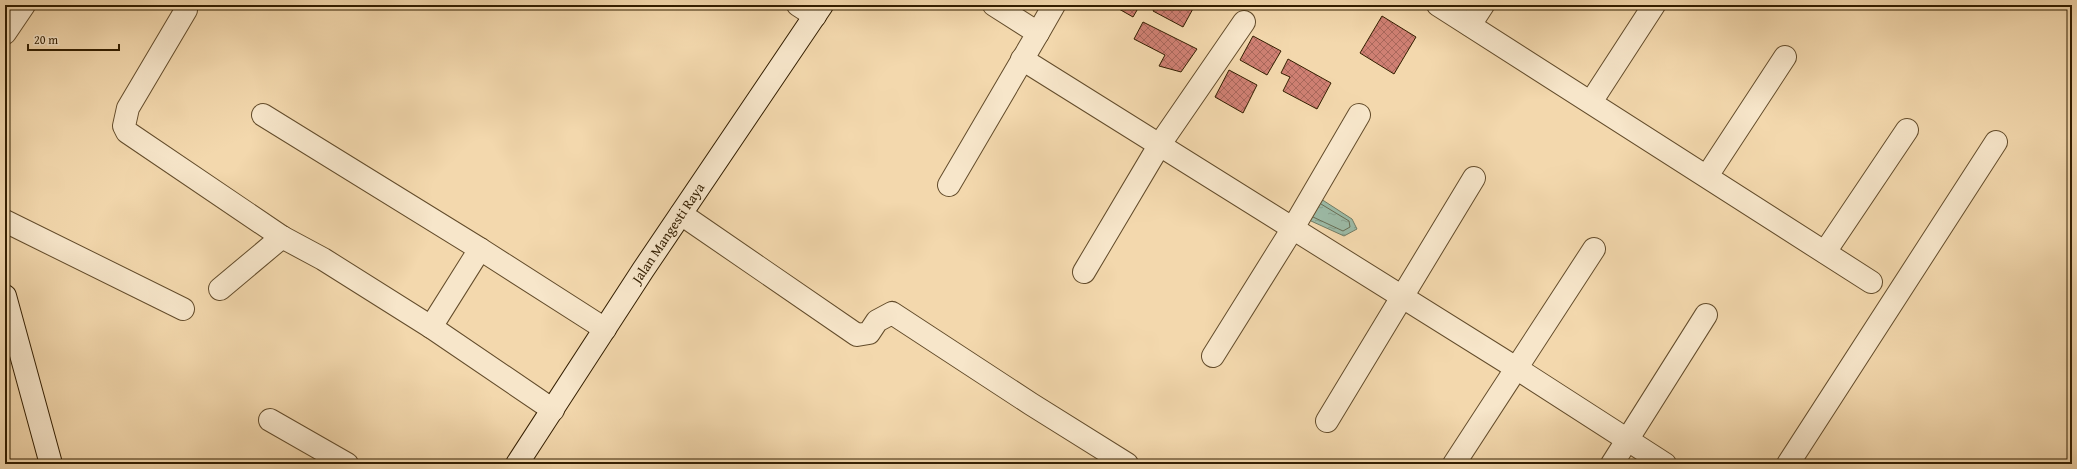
<svg xmlns="http://www.w3.org/2000/svg" width="2077" height="469" font-family="'Gentium Book Plus',serif">
  <style>
    .water { fill: url(#water-ripples); stroke: #727c64 }
    .lines { fill: none; stroke-linecap: round; stroke-linejoin: round }
    .shore { stroke: #686c53; stroke-width: 1 }
    .building { fill: url(#building-cross-hatch); stroke: #331e00 }
    .street-casing { stroke: #634c2b; stroke-width: 24 }
    .secondary-casing { stroke: #331e00; stroke-width: 24 }
    .street { stroke: #f7e6ca; stroke-width: 22 }
    .secondary { stroke: #f7e6ca; stroke-width: 22 }
    .labels { text-anchor: middle; dominant-baseline: central; stroke-width: 3; stroke-linejoin: round; paint-order: stroke }
    .street-label { font-size: 14px; fill: #331e00; stroke: #f7e6ca }
  </style>
  <defs>
    <pattern id="water-ripples" width="26" height="14" patternUnits="userSpaceOnUse"><rect width="26" height="14" fill="#9cbaa6"/><path d="M2 4q2-2 4 0t4 0M15 11q2-2 4 0t4 0" fill="none" stroke="#879f8d"/></pattern>
    <pattern id="building-cross-hatch" width="8" height="8" patternUnits="userSpaceOnUse"><rect width="8" height="8" fill="#cf8073"/><path d="M0 0l8 8M0 8l8-8" fill="none" stroke="#a9685c"/></pattern>
  </defs>
  <rect width="100%" height="100%" fill="#f3d8ad"/>
  <filter id="stains"><feTurbulence type="fractalNoise" baseFrequency=".005" numOctaves="4"/><feColorMatrix values="0 0 0 0 .2 0 0 0 0 .09 0 0 0 0 .02 0 0 0 .5 -.17"/></filter>
  <radialGradient id="worn" r=".72"><stop offset=".6" stop-color="#630" stop-opacity="0"/><stop offset="1" stop-color="#630" stop-opacity=".3"/></radialGradient>
  <polygon class="water" points="1321,199 1352,219 1357,229 1344,236 1311,221 1306,216"/>
  <g class="lines">
    <polyline class="shore" points="1313,217 1343,231 1350,227 1349,221 1321,204"/>
  </g>
  <g class="building">
    <polygon points="1112,5 1140,5 1133,17"/>
    <polygon points="1156,5 1195,5 1183,27 1153,11"/>
    <polygon points="1382,16 1416,37 1394,74 1360,53"/>
    <polygon points="1143,22 1197,49 1181,72 1159,66 1165,55 1134,39"/>
    <polygon points="1253,36 1281,51 1267,75 1240,60"/>
    <polygon points="1288,59 1331,83 1317,109 1283,91 1290,77 1281,73"/>
    <polygon points="1229,70 1257,85 1243,113 1215,97"/>
  </g>
  <g class="lines">
    <g class="street-casing">
      <g id="street">
        <polyline points="798,5 815,16"/>
        <polyline points="1438,5 1871,282"/>
        <polyline points="186,10 128,108 124,126 127,132 282,237 323,259 431,327 553,410"/>
        <polyline points="1470,25 1483,5"/>
        <polyline points="5,33 24,5"/>
        <polyline points="1038,33 1054,5"/>
        <polyline points="1022,59 1516,368 1665,464"/>
        <polyline points="1591,102 1654,5"/>
        <polyline points="263,115 480,249"/>
        <polyline points="1707,176 1785,57"/>
        <polyline points="949,185 1038,33 994,5"/>
        <polyline points="681,214 857,335 869,333 877,321 892,313 1031,404 1127,464"/>
        <polyline points="5,221 183,309"/>
        <polyline points="1825,252 1907,130"/>
        <polyline points="1084,272 1160,144 1244,22"/>
        <polyline points="220,289 282,237"/>
        <polyline points="431,327 480,249 605,329"/>
        <polyline points="1213,356 1293,228 1359,115"/>
        <polyline points="270,420 347,464"/>
        <polyline points="1327,421 1474,178"/>
        <polyline points="1454,464 1594,249"/>
        <polyline points="1612,464 1706,315"/>
        <polyline points="1788,464 1996,142"/>
      </g>
    </g>
    <g class="secondary-casing">
      <g id="secondary">
        <polyline points="5,296 51,464"/>
        <polyline points="517,464 643,270 822,5"/>
      </g>
    </g>
    <use href="#street" class="street"/>
    <use href="#secondary" class="secondary"/>
  </g>
  <g class="labels">
    <g class="street-label">
      <text transform="translate(668 233) rotate(-56)">Jalan Mangesti Raya</text>
    </g>
  </g>
  <rect width="2077" height="469" fill="none" stroke="#f3d8ad" stroke-width="20"/>
  <rect x="6" y="6" width="2065" height="457" fill="none" stroke="#331e00" stroke-width="2"/>
  <rect x="10" y="10" width="2057" height="449" fill="none" stroke="#331e00"/>
  <path d="M28 44v6h91v-6" fill="none" stroke="#331e00" stroke-width="2"/>
  <text x="34" y="44" font-size="12" fill="#331e00" stroke="#f7e6ca" stroke-width="3" paint-order="stroke">20 m</text>
  <rect width="100%" height="100%" filter="url(#stains)"/>
  <rect width="100%" height="100%" fill="url(#worn)"/>
</svg>
